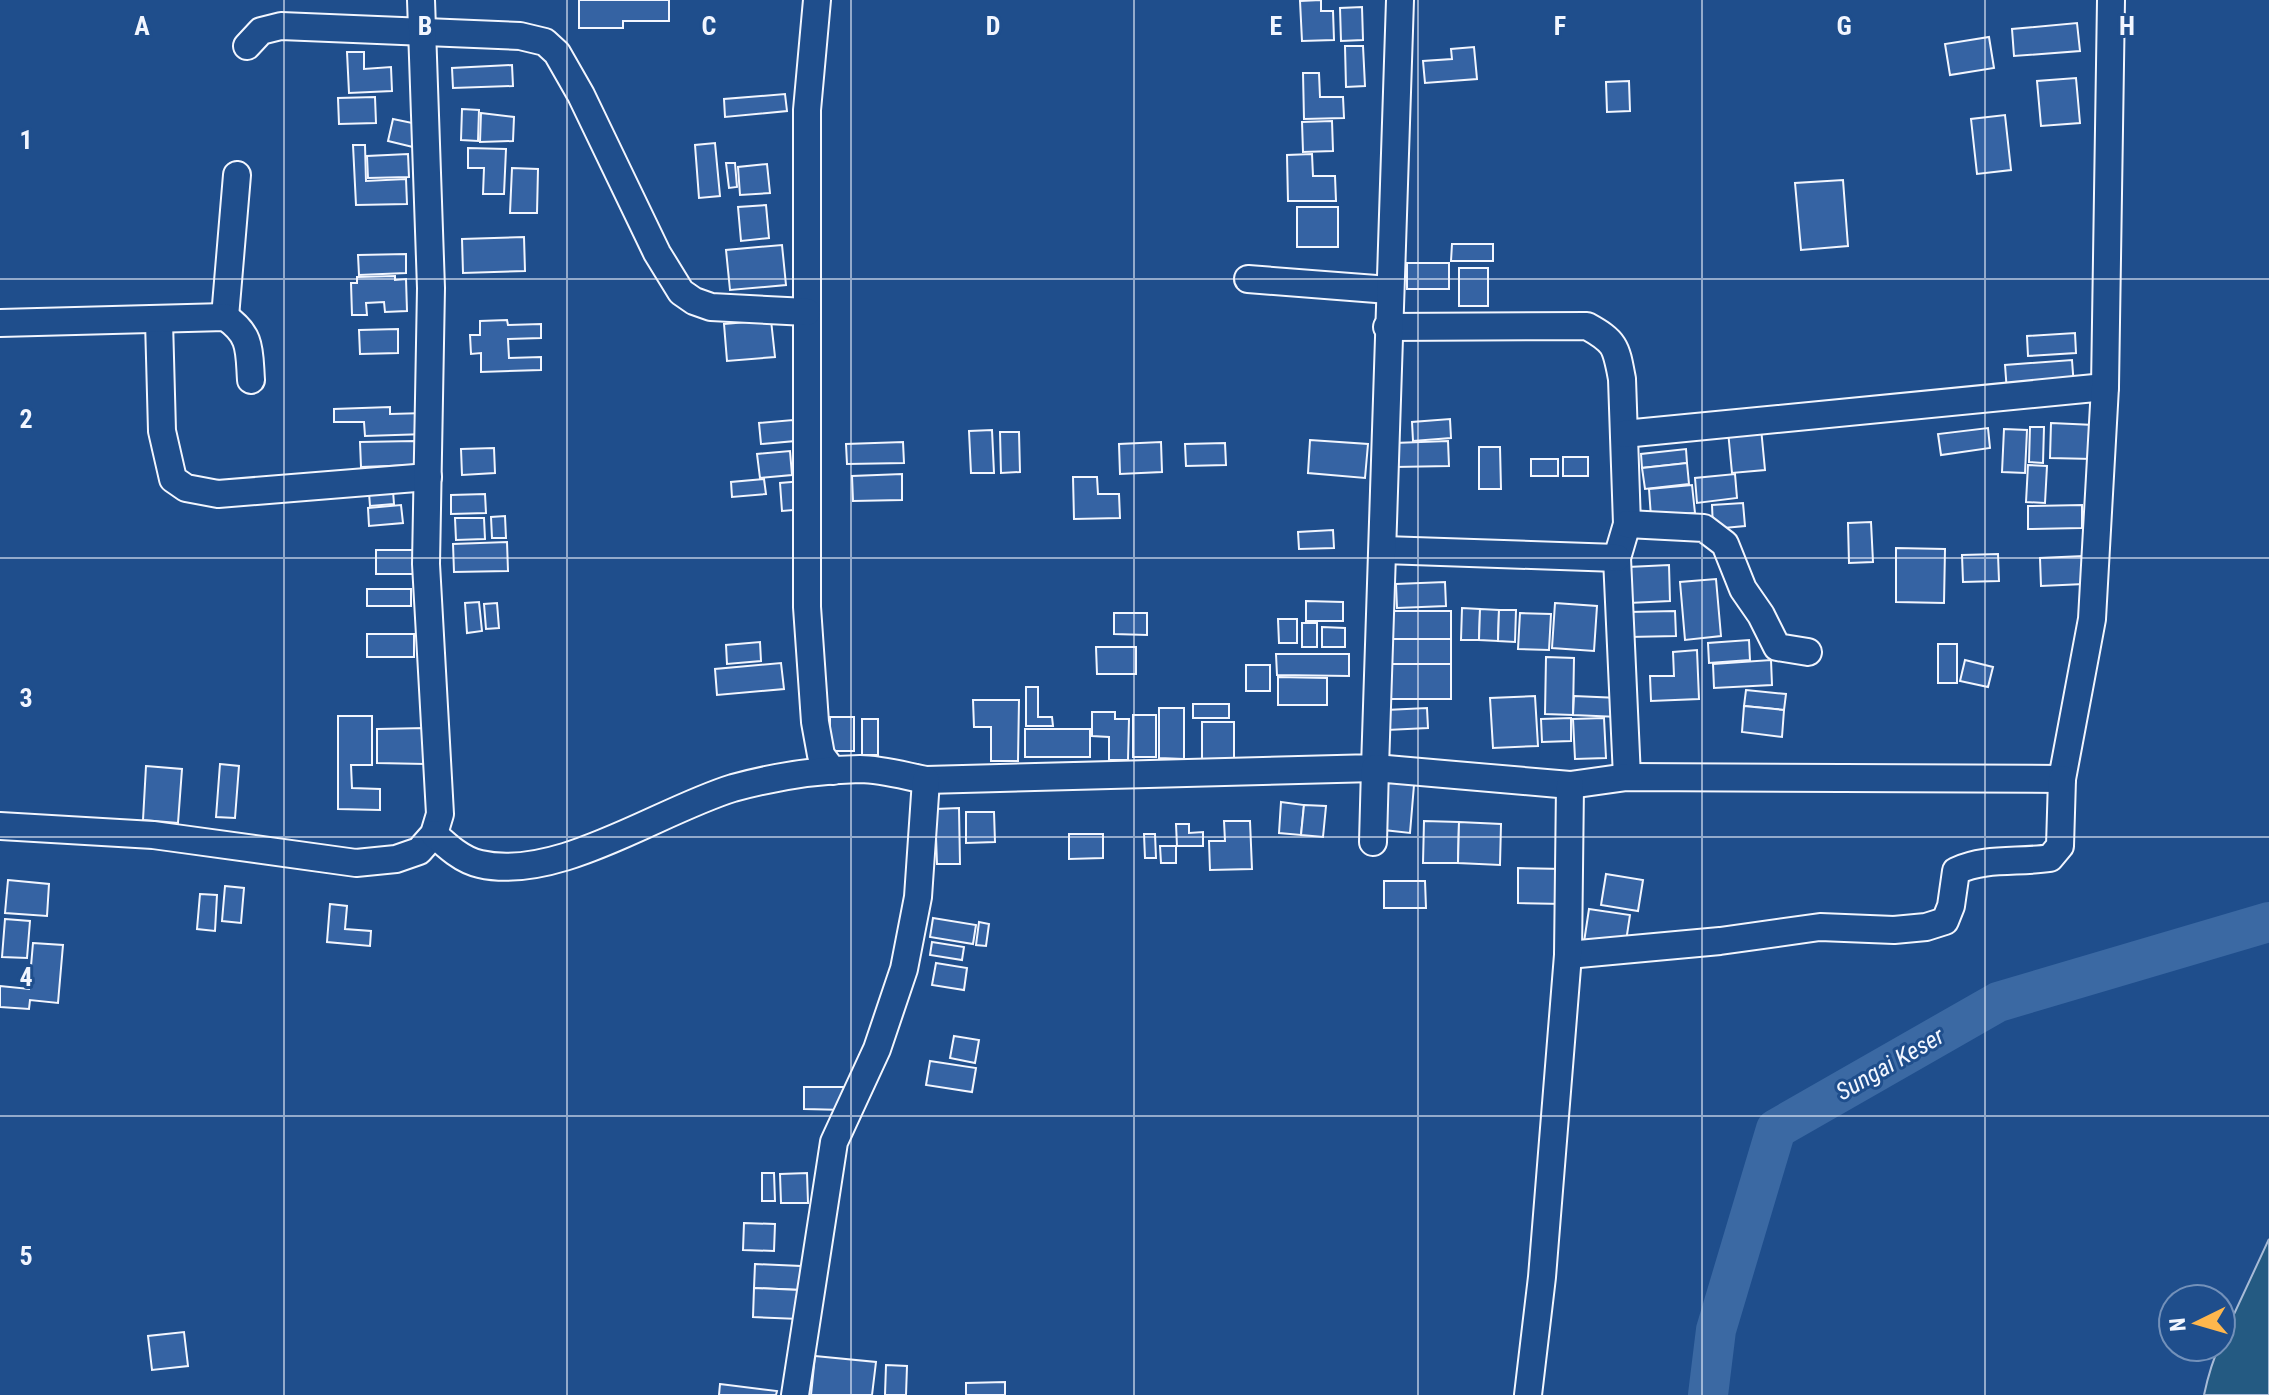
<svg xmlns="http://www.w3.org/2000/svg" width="2269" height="1395" font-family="'Roboto Condensed',sans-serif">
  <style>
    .green { fill: #245a82; stroke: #a8bbd7; stroke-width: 2 }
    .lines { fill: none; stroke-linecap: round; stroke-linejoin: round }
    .river { stroke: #3b69a3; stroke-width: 40 }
    .building { fill: #3563a3; stroke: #f2f6ff; stroke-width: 2 }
    .minor-casing { stroke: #f2f6ff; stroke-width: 30 }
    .minor { stroke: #1f4e8c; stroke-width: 26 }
    .grid { fill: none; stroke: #f2f6ff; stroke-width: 2; stroke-opacity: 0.55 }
    .labels { text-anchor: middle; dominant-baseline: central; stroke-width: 6; stroke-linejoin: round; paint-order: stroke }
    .water-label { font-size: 24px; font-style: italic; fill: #f2f6ff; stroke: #1f4e8c }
    .grid-label { font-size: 26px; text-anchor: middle; font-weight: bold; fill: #f2f6ff; stroke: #1f4e8c; stroke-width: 6; stroke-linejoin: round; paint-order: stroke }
  </style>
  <rect width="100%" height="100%" fill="#1f4e8c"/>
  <path class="green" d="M2269,1239V1395H2204C2208,1376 2214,1357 2221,1342Z"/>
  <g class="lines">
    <polyline class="river" points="1708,1395 1716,1330 1776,1129 1998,1002 2269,922"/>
  </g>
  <g class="building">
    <polygon points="579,0 669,0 669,21 623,21 623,28 579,28"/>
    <polygon points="1321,0 1321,11 1333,11 1334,40 1302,41 1300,1"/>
    <polygon points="1362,7 1363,40 1341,41 1340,8"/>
    <polygon points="2077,23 2080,51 2014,56 2012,29"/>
    <polygon points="1989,37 1994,68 1950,75 1945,44"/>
    <polygon points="1345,46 1363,46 1365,86 1346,87"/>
    <polygon points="1474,47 1477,79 1425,83 1423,61 1452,59 1451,49"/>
    <polygon points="347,52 364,52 364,69 391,67 392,91 349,93"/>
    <polygon points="512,65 513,86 453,88 452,68"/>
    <polygon points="1303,73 1319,73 1320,97 1343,97 1344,118 1304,119"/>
    <polygon points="2076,78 2080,123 2041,126 2037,81"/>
    <polygon points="1629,81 1630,111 1607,112 1606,82"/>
    <polygon points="785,94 787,111 725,117 724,99"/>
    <polygon points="375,97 376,123 339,124 338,98"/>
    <polygon points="462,109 479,110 478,141 461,140"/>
    <polygon points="481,113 514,117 513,141 480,142"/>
    <polygon points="2005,115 2011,170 1977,174 1971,119"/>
    <polygon points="393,119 422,125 417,148 388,141"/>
    <polygon points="1332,121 1333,151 1303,152 1302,122"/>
    <polygon points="715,143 720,196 699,198 695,145"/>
    <polygon points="353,145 365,145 366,181 406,179 407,204 356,205"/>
    <polygon points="468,148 506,149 504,194 483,194 484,168 468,168"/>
    <polygon points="408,154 409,177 368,178 367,156"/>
    <polygon points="1312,154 1313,176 1335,176 1336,201 1288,201 1287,155"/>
    <polygon points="726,163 735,163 737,187 729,188"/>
    <polygon points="767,164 770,193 740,195 738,167"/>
    <polygon points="512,168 538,169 537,213 510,213"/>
    <polygon points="1843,180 1848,246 1801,250 1795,183"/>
    <polygon points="766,205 769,238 741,241 738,207"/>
    <rect x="1297" y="207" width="41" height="40"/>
    <polygon points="524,237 525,271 463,273 462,239"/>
    <polygon points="1452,244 1493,244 1493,261 1451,261"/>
    <polygon points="782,245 786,285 730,290 726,250"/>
    <polygon points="406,254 406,273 359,275 358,255"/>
    <rect x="1407" y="263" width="42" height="26"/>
    <rect x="1459" y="268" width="29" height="38"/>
    <polygon points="395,276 395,280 406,279 407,311 385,312 384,302 366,303 367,315 352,315 351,283 357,283 357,277"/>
    <polygon points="507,320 508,325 541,324 541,338 508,339 509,358 541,357 541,370 481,372 481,353 471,354 470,335 480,335 480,321"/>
    <polygon points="771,320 775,357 727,361 724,324"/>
    <polygon points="398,329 398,353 360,354 359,330"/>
    <polygon points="2075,333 2076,353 2028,356 2027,336"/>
    <polygon points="2072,360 2074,387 2007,392 2005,365"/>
    <polygon points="390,407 390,414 425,413 426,434 365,436 364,422 334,422 334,409"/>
    <polygon points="1450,419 1451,438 1413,441 1412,422"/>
    <polygon points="793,420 795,441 761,444 759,423"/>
    <polygon points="2051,423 2094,425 2093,459 2050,458"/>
    <polygon points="2030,427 2044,427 2043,463 2029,462"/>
    <polygon points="1761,428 1765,470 1732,473 1728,431"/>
    <polygon points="1988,428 1990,448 1941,455 1938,434"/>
    <polygon points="2004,429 2027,430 2025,473 2002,472"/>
    <polygon points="992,430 994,473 971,473 969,431"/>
    <polygon points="1000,432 1019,432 1020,472 1001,473"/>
    <polygon points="1310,440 1368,444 1365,478 1308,473"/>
    <polygon points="415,441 415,465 361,467 360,442"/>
    <polygon points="1448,441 1449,466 1395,467 1394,443"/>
    <polygon points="903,442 904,463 847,464 846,444"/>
    <polygon points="1161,442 1162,472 1120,474 1119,444"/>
    <polygon points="1225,443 1226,465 1186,466 1185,444"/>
    <polygon points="1479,447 1500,447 1501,489 1479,489"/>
    <polygon points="494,448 495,473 462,475 461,449"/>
    <polygon points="1686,449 1687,463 1642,468 1641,454"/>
    <polygon points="790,451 792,475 760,478 757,454"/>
    <rect x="1563" y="457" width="25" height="19"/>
    <rect x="1531" y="459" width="27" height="17"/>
    <polygon points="1687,463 1689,484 1645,489 1642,468"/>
    <polygon points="2028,465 2047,466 2045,503 2026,502"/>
    <polygon points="902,474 902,500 853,501 852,476"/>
    <polygon points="1735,474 1737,498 1697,503 1695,478"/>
    <polygon points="1073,477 1097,477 1098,494 1119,494 1120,518 1074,519"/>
    <polygon points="764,479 766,494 732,497 731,482"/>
    <polygon points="803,481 805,509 782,511 780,483"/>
    <polygon points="1692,485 1695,513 1651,517 1649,489"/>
    <polygon points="393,491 394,504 370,506 369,493"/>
    <polygon points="485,494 486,513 451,514 451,495"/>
    <polygon points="1743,503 1745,526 1713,529 1712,505"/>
    <polygon points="401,505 403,523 369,526 368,508"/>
    <polygon points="2082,505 2082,528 2028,529 2028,506"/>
    <polygon points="505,516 506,538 492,538 491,517"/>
    <polygon points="455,518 484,518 485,539 456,540"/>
    <polygon points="1871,522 1873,562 1849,563 1848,523"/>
    <polygon points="1333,530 1334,548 1299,549 1298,532"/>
    <polygon points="507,542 508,571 454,572 453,544"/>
    <polygon points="1896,548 1945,549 1944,603 1896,602"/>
    <rect x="376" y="550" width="39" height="24"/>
    <polygon points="1998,554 1999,581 1963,582 1962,555"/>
    <polygon points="2083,556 2084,584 2041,586 2040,558"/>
    <polygon points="1669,565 1670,601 1629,603 1628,567"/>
    <polygon points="1716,579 1721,636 1685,640 1680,582"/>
    <polygon points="1445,582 1446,606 1397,608 1396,584"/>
    <rect x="367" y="589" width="44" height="17"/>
    <polygon points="1306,601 1343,602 1343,621 1306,621"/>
    <polygon points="479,602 482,631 467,633 465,603"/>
    <polygon points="497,603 499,628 486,629 484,604"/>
    <polygon points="1555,603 1597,606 1594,651 1552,648"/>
    <polygon points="1462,608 1480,609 1479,640 1461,640"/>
    <polygon points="1480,609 1499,610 1498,641 1479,640"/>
    <polygon points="1499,610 1516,610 1515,642 1498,641"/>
    <polygon points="1387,611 1451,611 1451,639 1388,639"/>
    <polygon points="1675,611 1676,636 1629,637 1629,612"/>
    <polygon points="1114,613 1147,613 1147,635 1114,634"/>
    <polygon points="1520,613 1551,614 1549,650 1518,649"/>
    <polygon points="1278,619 1297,619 1297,643 1279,643"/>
    <rect x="1302" y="623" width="15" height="24"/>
    <polygon points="1322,627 1345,628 1345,647 1322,647"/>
    <rect x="367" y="634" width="47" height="23"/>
    <rect x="1388" y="639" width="63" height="25"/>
    <polygon points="1749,640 1750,660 1709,663 1708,643"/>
    <polygon points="760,642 761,661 727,664 726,645"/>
    <rect x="1938" y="644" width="19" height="39"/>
    <polygon points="1096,647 1136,647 1136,674 1097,674"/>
    <polygon points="1697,650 1699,699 1651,701 1650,676 1674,676 1673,652"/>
    <polygon points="1276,654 1349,654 1349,676 1277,675"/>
    <polygon points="1546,657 1574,658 1573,715 1545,714"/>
    <polygon points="1771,660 1772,685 1714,688 1713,664"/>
    <polygon points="1965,660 1993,667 1988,687 1960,681"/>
    <polygon points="781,663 784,689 717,695 715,669"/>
    <polygon points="1388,664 1451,664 1451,699 1387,699"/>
    <rect x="1246" y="665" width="24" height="26"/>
    <polygon points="1278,677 1327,678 1327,705 1278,705"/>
    <polygon points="1026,687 1038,687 1038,717 1052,717 1053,726 1026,726"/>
    <polygon points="1746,690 1786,694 1784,710 1744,706"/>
    <polygon points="1535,696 1538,746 1493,748 1490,698"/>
    <polygon points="1574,696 1619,698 1619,717 1573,715"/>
    <polygon points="973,700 1019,700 1018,761 991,761 991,727 974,727"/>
    <rect x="1193" y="704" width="36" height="14"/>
    <polygon points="1744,706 1784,710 1782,737 1742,732"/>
    <polygon points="1159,708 1184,708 1184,759 1159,758"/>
    <polygon points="1427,708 1428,728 1387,730 1386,710"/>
    <polygon points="1092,712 1115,712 1115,719 1129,719 1128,760 1109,760 1109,737 1092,736"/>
    <rect x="1133" y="715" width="23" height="42"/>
    <polygon points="338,716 372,716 372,765 351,765 352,788 380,789 380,810 338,809"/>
    <rect x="830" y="717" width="24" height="34"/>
    <polygon points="1571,718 1571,741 1542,742 1541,719"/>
    <polygon points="1604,718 1606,758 1575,759 1573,719"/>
    <rect x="862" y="719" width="16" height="36"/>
    <rect x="1202" y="722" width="32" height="49"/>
    <polygon points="425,728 425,764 377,763 377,729"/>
    <rect x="1025" y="729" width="65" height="28"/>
    <polygon points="220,764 239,766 235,818 216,817"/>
    <polygon points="146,766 182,769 178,823 143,820"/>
    <polygon points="1388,782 1414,785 1410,833 1384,830"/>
    <polygon points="1281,802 1304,805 1301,835 1279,833"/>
    <polygon points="1304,805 1326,806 1323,837 1301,835"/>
    <polygon points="959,808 960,864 937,864 935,809"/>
    <polygon points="966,812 994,812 995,842 966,843"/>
    <polygon points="1224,821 1250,821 1252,869 1210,870 1209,841 1225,841"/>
    <polygon points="1424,821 1459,822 1458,863 1423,863"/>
    <polygon points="1459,822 1501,824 1500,865 1458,863"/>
    <polygon points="1176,824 1189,824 1189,833 1203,832 1203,846 1177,846"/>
    <polygon points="1069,834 1103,834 1103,858 1069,859"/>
    <polygon points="1144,834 1155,834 1156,858 1145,858"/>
    <polygon points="1160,846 1176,846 1176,863 1161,863"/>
    <polygon points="1518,868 1565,869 1564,904 1518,903"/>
    <polygon points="1606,874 1643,880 1638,911 1601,905"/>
    <polygon points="8,880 49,884 47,916 5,913"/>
    <polygon points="1384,881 1425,881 1426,908 1384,908"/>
    <polygon points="225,886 244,888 241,923 222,921"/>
    <polygon points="200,894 217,895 215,931 197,929"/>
    <polygon points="330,904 347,906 345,929 371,931 370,946 327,942"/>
    <polygon points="1589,909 1630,915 1625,948 1584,942"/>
    <polygon points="933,918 976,925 973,944 930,937"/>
    <polygon points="5,919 30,921 27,958 2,957"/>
    <polygon points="979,922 989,924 986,946 976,945"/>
    <polygon points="932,942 964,947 962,960 930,955"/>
    <polygon points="33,943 63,945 58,1003 30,1000 29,1009 0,1007 0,986 29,989"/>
    <polygon points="936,963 967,968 964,990 932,985"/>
    <polygon points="954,1036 979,1040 975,1063 950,1058"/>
    <polygon points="930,1061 976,1068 972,1092 926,1085"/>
    <polygon points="804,1087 845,1087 845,1110 804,1109"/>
    <polygon points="762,1173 774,1173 775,1201 762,1201"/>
    <polygon points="807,1173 808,1203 781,1203 780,1174"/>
    <polygon points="744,1223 775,1224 774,1251 743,1250"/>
    <polygon points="755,1264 801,1266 800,1290 754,1288"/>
    <polygon points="754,1288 800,1290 799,1319 753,1317"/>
    <polygon points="184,1332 188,1366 152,1370 148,1336"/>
    <polygon points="815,1356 876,1362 872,1395 811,1395"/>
    <polygon points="886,1365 907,1366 906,1395 885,1395"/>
    <polygon points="1005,1382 1005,1395 966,1395 966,1383"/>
    <polygon points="720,1384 777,1391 776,1395 719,1395"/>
  </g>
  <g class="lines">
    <g class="minor-casing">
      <g id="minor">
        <polyline points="817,0 807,110 807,607 815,722 821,755 833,771"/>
        <polyline points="247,46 261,31 281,26 520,36 545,42 557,53 581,95 657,253 681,292 694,301 711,307 807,312"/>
        <polyline points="1248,279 1389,290"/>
        <polyline points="225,317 237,175"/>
        <polyline points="159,321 162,431 173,479 186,488 218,494 428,477"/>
        <path d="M0,323L225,317C252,335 249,351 251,380"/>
        <path d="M1387,327L1587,326C1616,342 1616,347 1622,379L1627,524L1617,558L1627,777"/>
        <polyline points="1624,434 2105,387"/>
        <polyline points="1627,524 1704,528 1725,544 1743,589 1761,615 1777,647 1808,652"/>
        <polyline points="1384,550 1617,558"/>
        <polyline points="0,826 153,835 356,863 396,859 419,851 434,834 440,814 426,564 431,288 421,0"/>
        <path d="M434,834C447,846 462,860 480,864C557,882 658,811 733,788C773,777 818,770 860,769C881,769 905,776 926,780L1375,768L1400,0"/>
        <polyline points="1373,842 1375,768 1570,785 1627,777 2062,779 2092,619 2105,387 2111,0"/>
        <path d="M1568,955L1720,941L1820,927L1894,930L1926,927L1945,921L1951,906L1956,871C1986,857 2018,863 2050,858L2060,846L2062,779"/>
        <polyline points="795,1395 834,1142 877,1049 904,969 918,897 926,780"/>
        <polyline points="1528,1395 1542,1277 1568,955 1570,785"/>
      </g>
    </g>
    <use href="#minor" class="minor"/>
  </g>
  <path class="grid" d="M284,0V1395M567,0V1395M851,0V1395M1134,0V1395M1418,0V1395M1702,0V1395M1985,0V1395M0,279H2269M0,558H2269M0,837H2269M0,1116H2269"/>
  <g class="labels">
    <g class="water-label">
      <text transform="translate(1890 1064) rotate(-30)">Sungai Keser</text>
    </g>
  </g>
  <g class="grid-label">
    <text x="142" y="35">A</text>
    <text x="425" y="35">B</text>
    <text x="709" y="35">C</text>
    <text x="993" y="35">D</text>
    <text x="1276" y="35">E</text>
    <text x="1560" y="35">F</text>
    <text x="1844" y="35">G</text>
    <text x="2127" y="35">H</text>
    <text x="26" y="149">1</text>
    <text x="26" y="428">2</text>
    <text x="26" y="707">3</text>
    <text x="26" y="986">4</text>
    <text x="26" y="1265">5</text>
  </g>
  <g transform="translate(2197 1323) rotate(265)"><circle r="38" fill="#1f4e8c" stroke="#7391ba" stroke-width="2"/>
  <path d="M0-6L14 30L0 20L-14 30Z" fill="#ffb74d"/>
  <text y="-12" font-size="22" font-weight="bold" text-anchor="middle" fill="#f2f6ff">N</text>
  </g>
</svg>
